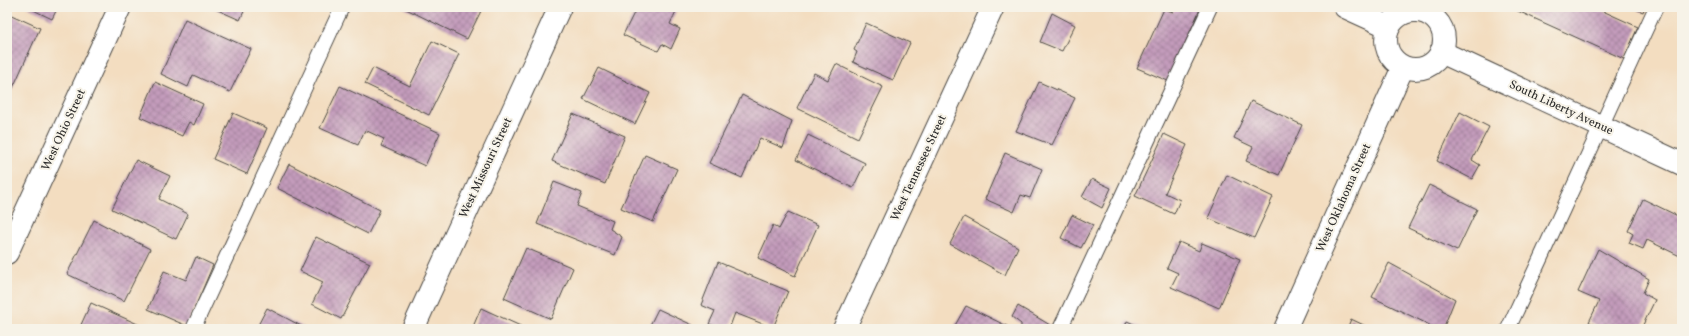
<svg xmlns="http://www.w3.org/2000/svg" width="1689" height="336" font-family="Vollkorn,serif">
  <style>
    .building { fill: url(#building-cross-hatch) }
    .lines { fill: none; stroke-linecap: round; stroke-linejoin: round }
    .service-casing { stroke: #494641; stroke-width: 16 }
    .minor-casing { stroke: #494641; stroke-width: 24 }
    .service { stroke: #fff; stroke-width: 14 }
    .minor { stroke: #fff; stroke-width: 22 }
    .labels { text-anchor: middle; dominant-baseline: central; stroke-width: 4; stroke-linejoin: round; paint-order: stroke }
    .street-label { font-size: 12px; fill: #2b2b2b; stroke: #f7f3e8 }
  </style>
  <defs>
    <pattern id="building-cross-hatch" width="8" height="8" patternUnits="userSpaceOnUse"><rect width="8" height="8" fill="#c39bbb"/><path d="M0 0l8 8M0 8l8-8" fill="none" stroke="#9f7f98"/></pattern>
  </defs>
  <rect width="100%" height="100%" fill="#f7f3e8"/>
  <filter id="ink" filterUnits="userSpaceOnUse"><feTurbulence type="fractalNoise" baseFrequency=".025" numOctaves="2"/><feDisplacementMap in="SourceGraphic" scale="8" xChannelSelector="R" yChannelSelector="G"/><feConvolveMatrix kernelMatrix="1 2 1 2 8 2 1 2 1" color-interpolation-filters="sRGB"/></filter>
  <filter id="wash" filterUnits="userSpaceOnUse"><feTurbulence type="fractalNoise" baseFrequency=".012" numOctaves="4" result="noise"/><feDisplacementMap in="SourceGraphic" scale="16" xChannelSelector="R" yChannelSelector="G"/><feGaussianBlur stdDeviation="0.9" result="paint"/><feColorMatrix in="noise" values="0 0 0 0 0 0 0 0 0 0 0 0 0 0 0 0 0 1.4 0 .05"/><feComposite in="paint" operator="in"/></filter>
  <g filter="url(#wash)">
    <rect width="100%" height="100%" fill="#f3ddc0"/>
    <g id="blocks">
      <g class="building">
        <polygon points="27,7 58,7 52,19"/>
        <polygon points="211,7 246,7 240,20"/>
        <polygon points="402,7 483,7 467,39"/>
        <polygon points="637,7 678,7 670,24 680,29 671,49 662,44 658,51 623,35"/>
        <polygon points="1176,7 1201,7 1168,81 1137,68 1164,9 1173,12"/>
        <polygon points="1509,7 1594,7 1638,27 1624,59"/>
        <polygon points="1630,7 1645,7 1643,12"/>
        <polygon points="7,13 40,28 7,101"/>
        <polygon points="1052,13 1075,25 1062,51 1040,42"/>
        <polygon points="185,19 251,49 230,92 193,75 188,87 161,74"/>
        <polygon points="866,23 910,43 893,80 853,62 857,52 854,50"/>
        <polygon points="432,41 459,54 429,115 365,84 373,68 410,86"/>
        <polygon points="836,64 883,87 858,138 797,108 814,73 828,80"/>
        <polygon points="599,68 650,93 635,124 583,99"/>
        <polygon points="155,82 203,104 194,125 189,122 182,136 140,117"/>
        <polygon points="1039,82 1075,98 1052,145 1016,131"/>
        <polygon points="340,86 440,133 425,166 381,146 384,139 365,130 358,145 320,128"/>
        <polygon points="742,95 792,121 783,148 760,138 742,178 709,163"/>
        <polygon points="1251,101 1302,125 1279,175 1246,161 1253,147 1234,138"/>
        <polygon points="1460,112 1489,127 1472,160 1480,165 1472,179 1437,161"/>
        <polygon points="233,113 267,128 247,174 213,159"/>
        <polygon points="573,114 625,136 605,184 552,161"/>
        <polygon points="1164,134 1187,145 1165,193 1180,200 1174,214 1135,196"/>
        <polygon points="808,135 865,163 853,188 796,160"/>
        <polygon points="1005,153 1042,169 1030,198 1021,195 1014,212 985,199"/>
        <polygon points="645,155 677,169 653,222 621,208"/>
        <polygon points="136,160 170,176 159,199 188,214 176,239 112,209"/>
        <polygon points="289,164 380,210 368,234 277,188"/>
        <polygon points="1227,175 1273,197 1254,238 1208,218"/>
        <polygon points="1092,179 1111,188 1102,208 1082,197"/>
        <polygon points="554,182 582,193 577,206 613,221 610,229 622,237 615,255 537,224"/>
        <polygon points="1429,185 1477,209 1457,251 1408,228"/>
        <polygon points="1643,199 1682,218 1682,257 1647,240 1643,249 1629,243 1633,234 1628,231"/>
        <polygon points="788,212 818,225 795,276 758,258 773,225 779,229"/>
        <polygon points="1072,215 1093,225 1081,248 1061,238"/>
        <polygon points="964,217 1018,247 1005,275 950,244"/>
        <polygon points="94,220 150,249 124,301 67,274"/>
        <polygon points="316,237 370,263 341,319 312,304 323,282 300,271"/>
        <polygon points="1179,242 1199,251 1202,243 1240,259 1219,308 1171,287 1178,273 1167,268"/>
        <polygon points="526,248 573,268 551,319 504,298"/>
        <polygon points="1598,249 1649,279 1643,293 1655,300 1641,329 1605,329 1589,322 1599,301 1578,292"/>
        <polygon points="196,257 213,265 187,326 148,309 164,271 186,280"/>
        <polygon points="718,262 788,291 773,328 735,313 729,329 723,329 709,324 715,311 701,305"/>
        <polygon points="1389,263 1455,299 1443,329 1438,329 1372,297"/>
        <polygon points="91,303 142,326 141,329 79,329"/>
        <polygon points="966,306 1013,329 953,329"/>
        <polygon points="1018,306 1050,325 1049,329 1021,329 1021,324 1012,317"/>
        <polygon points="267,308 307,329 256,329"/>
        <polygon points="481,308 527,329 472,329"/>
        <polygon points="658,309 701,329 648,329"/>
        <polygon points="1351,319 1372,329 1347,329"/>
        <polygon points="1127,321 1145,329 1124,329"/>
      </g>
    </g>
  </g>
  <g filter="url(#ink)">
    <use href="#blocks" fill-opacity="0" stroke="#494641" stroke-width="1"/>
    <g class="lines">
      <g class="service-casing">
        <g id="service">
          <polyline points="193,329 342,7"/>
          <polyline points="1060,329 1210,7"/>
          <polyline points="1508,329 1656,7"/>
        </g>
      </g>
      <g class="minor-casing">
        <g id="minor">
          <polyline points="1345,7 1389,27"/>
          <circle cx="1415" cy="40" r="29"/>
          <polyline points="1441,52 1682,164"/>
          <polyline points="7,253 120,7"/>
          <polyline points="413,329 560,7"/>
          <polyline points="844,329 993,7"/>
          <polyline points="1285,329 1403,67"/>
        </g>
      </g>
      <use href="#service" class="service"/>
      <use href="#minor" class="minor"/>
    </g>
  </g>
  <g class="labels">
    <g class="street-label">
      <text transform="translate(1561 108) rotate(25)">South Liberty Avenue</text>
      <text transform="translate(64 130) rotate(-65)">West Ohio Street</text>
      <text transform="translate(486 168) rotate(-65)">West Missouri Street</text>
      <text transform="translate(919 168) rotate(-65)">West Tennessee Street</text>
      <text transform="translate(1344 198) rotate(-66)">West Oklahoma Street</text>
    </g>
  </g>
  <rect width="1689" height="336" fill="none" stroke="#f7f3e8" stroke-width="24"/>
</svg>
